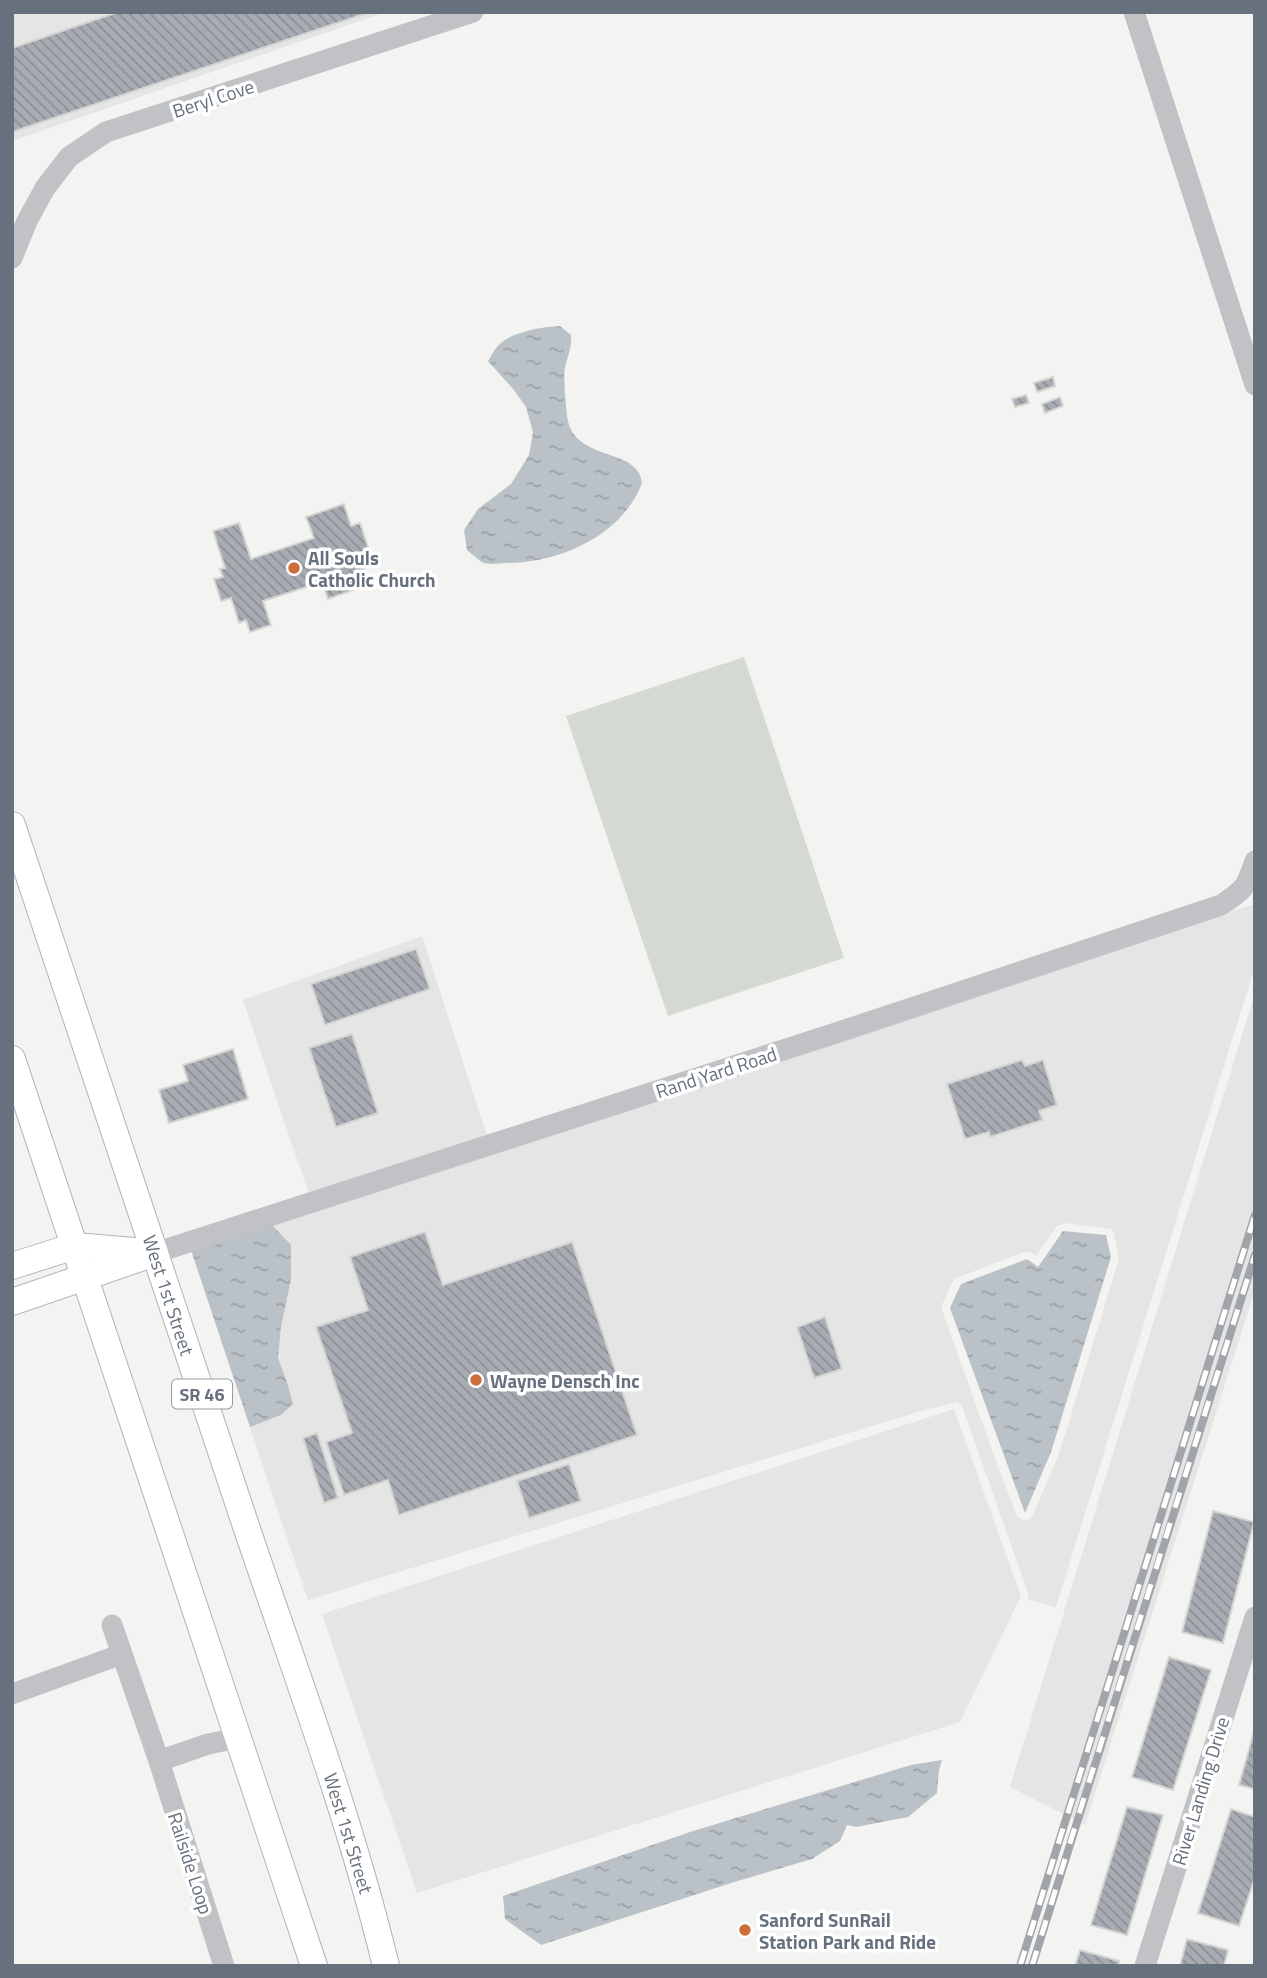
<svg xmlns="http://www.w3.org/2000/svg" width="1267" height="1978" font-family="'Titillium Web',sans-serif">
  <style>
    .built { fill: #e4e5e4; fill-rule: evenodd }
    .garden { fill: #d4dad2 }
    .water { fill: url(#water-ripples) }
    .building { fill: url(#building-back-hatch); stroke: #d5d5d3; stroke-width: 2 }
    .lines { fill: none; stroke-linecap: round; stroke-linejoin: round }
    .major-casing { stroke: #b1b4b8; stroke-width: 28 }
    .minor { stroke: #c0c2c5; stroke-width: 21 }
    .major { stroke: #fff; stroke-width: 26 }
    .rail-casing { stroke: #a1a5aa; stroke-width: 8 }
    .rail { stroke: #fff; stroke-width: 5; stroke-dasharray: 16; stroke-linecap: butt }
    .poi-dot { fill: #cb6e39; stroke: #fff; stroke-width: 2.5 }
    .labels { text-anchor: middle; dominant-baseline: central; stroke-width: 7; stroke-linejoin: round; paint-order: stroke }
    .shield { fill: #fff; stroke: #959ca5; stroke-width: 2 }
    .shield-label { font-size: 18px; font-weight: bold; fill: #67717e }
    .street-label { font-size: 19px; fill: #67717e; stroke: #fff }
    .poi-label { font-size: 19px; font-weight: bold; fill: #67717e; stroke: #fff; text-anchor: start }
  </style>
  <defs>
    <pattern id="water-ripples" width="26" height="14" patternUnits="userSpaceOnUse" patternTransform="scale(1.75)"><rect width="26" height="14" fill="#bac1c7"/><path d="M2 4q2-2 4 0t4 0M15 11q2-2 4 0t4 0" fill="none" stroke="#9ba1a7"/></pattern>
    <pattern id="building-back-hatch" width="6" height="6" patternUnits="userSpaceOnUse" patternTransform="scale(1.75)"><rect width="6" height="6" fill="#a7acb2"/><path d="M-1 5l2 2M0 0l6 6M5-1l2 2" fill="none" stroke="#8c9096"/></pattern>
  </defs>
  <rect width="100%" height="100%" fill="#f3f4f1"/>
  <g class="built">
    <polygon points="12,12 386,12 12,141"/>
    <path d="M1255,904V966L1056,1607L1028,1600V1593L962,1406L957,1402L924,1410L308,1600L250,1427L281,1415L287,1382L278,1358L281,1327L271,1224L314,1209L243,1000L422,936L492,1151L1115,947ZM1064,1223L1112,1229L1114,1233L1119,1259L1059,1454L1032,1517L1028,1520H1023L1017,1516L996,1461L942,1310V1305L954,1279L1024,1252H1030L1036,1256L1056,1227Z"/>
    <polygon points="1255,993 1255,1290 1085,1825 1010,1787"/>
    <polygon points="954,1409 1021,1596 960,1722 417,1893 322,1614"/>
  </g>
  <polygon class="garden" points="744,657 844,958 668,1016 566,716"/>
  <g class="water">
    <path d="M560,326L571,335C572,348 568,355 565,367C563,376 566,411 568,421C576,457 626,450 639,473C641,476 641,480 642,483C622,536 559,563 506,563C500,563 490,565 484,563C479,561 472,554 467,550L464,530L478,509L511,484L529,455L533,432L526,407L514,390L488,361C491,357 493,351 497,347C509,332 541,327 560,326Z"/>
    <polygon points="271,1224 291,1245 291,1279 281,1327 278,1358 287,1382 293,1404 281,1415 250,1427 191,1250"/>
    <polygon points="1063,1231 1106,1235 1111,1257 1051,1452 1025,1513 950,1308 961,1284 1027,1259 1038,1267"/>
    <polygon points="942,1760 939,1770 937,1793 908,1817 856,1827 847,1825 840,1841 812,1859 731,1883 541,1945 505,1919 503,1896 693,1831 911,1765"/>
  </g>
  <g class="building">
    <polygon points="118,12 370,12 12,132 12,48"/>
    <polygon points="1053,377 1055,386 1037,392 1034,383"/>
    <polygon points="1026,395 1029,403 1015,407 1012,399"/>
    <polygon points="1060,397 1063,406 1045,413 1042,404"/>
    <polygon points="344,504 351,526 360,523 373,562 364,564 370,584 328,599 322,582 263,601 271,625 250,632 246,620 239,623 231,598 221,601 214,579 223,577 220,569 225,568 213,531 239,523 251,559 314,538 306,517"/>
    <polygon points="416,949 430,989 325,1025 311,984"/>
    <polygon points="352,1034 378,1113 336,1127 309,1048"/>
    <polygon points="233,1049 248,1099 169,1123 159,1090 188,1081 183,1065"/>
    <polygon points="1022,1060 1025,1066 1043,1060 1057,1105 1039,1111 1043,1120 990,1137 989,1132 965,1139 947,1084"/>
    <polygon points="425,1232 443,1285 572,1242 637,1435 399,1515 388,1480 344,1495 326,1442 352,1433 316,1327 368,1310 350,1257"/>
    <polygon points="825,1317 842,1369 814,1378 797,1327"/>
    <polygon points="317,1433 338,1498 324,1503 303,1438"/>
    <polygon points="569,1464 581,1501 529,1518 517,1481"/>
    <polygon points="1213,1511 1254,1522 1223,1643 1182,1632"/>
    <polygon points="1169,1657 1211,1670 1173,1790 1132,1777"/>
    <polygon points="1255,1728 1255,1789 1239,1785"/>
    <polygon points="1127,1807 1163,1815 1127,1935 1091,1925"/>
    <polygon points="1231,1809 1255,1817 1255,1877 1239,1926 1198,1913"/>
    <polygon points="1187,1939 1228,1950 1224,1966 1180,1966"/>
    <polygon points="1080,1950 1119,1961 1118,1966 1075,1966"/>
  </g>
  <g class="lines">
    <g class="major-casing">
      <g id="major">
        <path d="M12,825C90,1060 169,1294 247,1529C296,1674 350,1817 386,1966"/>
        <polyline points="12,1059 314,1966"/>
        <polyline points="12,1266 75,1246 146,1252"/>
        <polyline points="12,1302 155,1253"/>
      </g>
    </g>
    <g class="minor">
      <polyline points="1134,12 1255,385"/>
      <polyline points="12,258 27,221 45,188 69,157 106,132 473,12"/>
      <path d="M155,1253L842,1031L1221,905C1244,890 1246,888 1255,861"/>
      <polyline points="112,1625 122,1654"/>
      <polyline points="12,1694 122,1654 159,1761"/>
      <polyline points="224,1966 159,1761 208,1744 238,1738"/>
      <polyline points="1145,1966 1255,1617"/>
    </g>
    <use href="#major" class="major"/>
    <g class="rail-casing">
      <g id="rail">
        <polyline points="1020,1966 1255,1215"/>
        <path d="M1032,1966C1105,1729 1180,1492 1255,1255"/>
      </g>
    </g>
    <use href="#rail" class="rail"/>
  </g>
  <g class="poi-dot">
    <circle cx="294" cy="568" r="7"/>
    <circle cx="476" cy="1380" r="7"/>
    <circle cx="745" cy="1930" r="7"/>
  </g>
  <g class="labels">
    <rect class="shield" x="172" y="1379.5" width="60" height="29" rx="5"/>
    <g class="shield-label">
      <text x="202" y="1394">SR 46</text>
    </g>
    <g class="street-label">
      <text transform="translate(213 98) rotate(-18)">Beryl Cove</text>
      <text transform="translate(716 1072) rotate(-18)">Rand Yard Road</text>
      <text transform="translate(169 1295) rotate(72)">West 1st Street</text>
      <text transform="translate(1200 1791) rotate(-73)">River Landing Drive</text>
      <text transform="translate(349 1833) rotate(73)">West 1st Street</text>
      <text transform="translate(191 1863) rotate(72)">Railside Loop</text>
    </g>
    <g class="poi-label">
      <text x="308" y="557">All Souls<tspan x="308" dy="22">Catholic Church</tspan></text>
      <text x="490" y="1380">Wayne Densch Inc</text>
      <text x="759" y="1919">Sanford SunRail<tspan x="759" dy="22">Station Park and Ride</tspan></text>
    </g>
  </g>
  <rect width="1267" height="1978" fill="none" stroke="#67717e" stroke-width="28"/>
</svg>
